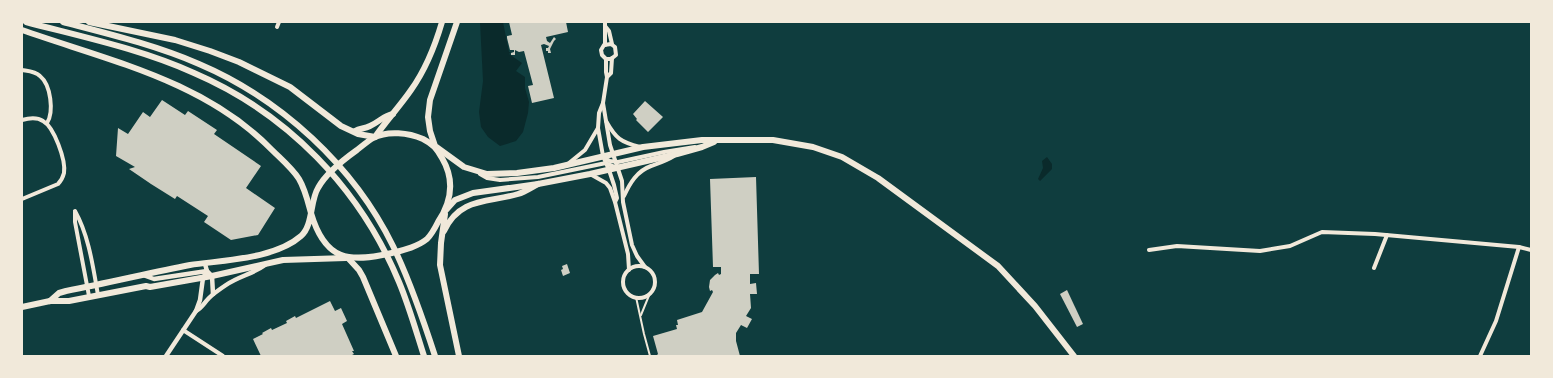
<svg xmlns="http://www.w3.org/2000/svg" width="1553" height="378" font-family="Manrope,sans-serif">
  <style>
    .water { fill: #0a2a2b }
    .building { fill: #cfcfc3 }
    .lines { fill: none; stroke-linecap: round; stroke-linejoin: round }
    .service { stroke: #f1e9da; stroke-width: 2 }
    .minor { stroke: #f1e9da; stroke-width: 4 }
    .tertiary { stroke: #f1e9da; stroke-width: 4.5 }
    .primary { stroke: #f1e9da; stroke-width: 6 }
    .trunk { stroke: #f1e9da; stroke-width: 6 }
  </style>
  <rect width="100%" height="100%" fill="#0f3d3e"/>
  <g class="water">
    <polygon points="480,22 503,22 509,52 511,52 509,54 522,63 516,71 525,77 525,88 529,102 528,113 523,132 516,141 500,146 488,137 481,127 479,112 483,81"/>
    <polygon points="1047,157 1052,164 1052,169 1040,181 1038,179 1043,168 1042,161"/>
  </g>
  <g class="building">
    <polygon points="509,22 566,22 568,32 546,37 547,41 550,43 554,37 556,39 554,41 550,49 551,53 548,53 548,51 546,51 546,48 548,48 549,46 544,44 541,45 554,98 532,103 528,86 533,85 524,51 519,52 515,50 515,55 511,55 511,53 514,52 514,50 510,50 507,38 507,36 512,35"/>
    <polygon points="162,100 185,115 188,111 217,130 214,134 261,166 246,188 275,208 258,235 231,240 204,222 208,216 177,196 175,199 151,184 129,169 135,167 116,156 118,128 128,134 143,112 150,117"/>
    <polygon points="645,101 663,117 648,132 636,120 637,119 633,114"/>
    <polygon points="756,177 759,274 750,274 750,284 756,283 757,294 750,294 751,308 746,316 752,319 747,328 741,325 736,333 736,341 740,356 656,356 658,354 653,336 677,329 676,325 678,325 677,320 702,312 713,292 712,290 710,291 709,287 710,280 715,275 718,273 719,275 721,274 721,267 713,267 710,179"/>
    <polygon points="567,264 570,273 563,276 561,270 563,269 562,266"/>
    <polygon points="1067,290 1083,324 1077,327 1060,294"/>
    <polygon points="330,301 335,311 341,308 347,321 342,324 354,351 352,351 354,354 350,356 261,356 253,339 263,334 262,333 271,328 272,330 287,323 286,321 295,316 296,318"/>
  </g>
  <g class="lines">
    <g class="service">
      <polyline points="636,297 644,334 650,356"/>
      <polyline points="641,315 650,293"/>
    </g>
    <g class="minor">
      <polyline points="605,26 609,31 612,44"/>
      <polyline points="277,27 279,22"/>
      <polyline points="605,45 605,22"/>
      <polyline points="612,58 611,73 607,77 603,103 599,113 598,128 603,156 609,170 614,185 617,198 615,202"/>
      <polyline points="606,59 611,59 616,55 615,47 611,44 604,45 601,50 602,55 606,59 606,72 607,77"/>
      <path d="M22,70C28,71 35,71 40,76C51,85 54,112 47,123"/>
      <polyline points="603,103 610,145 622,181 623,202 632,245 637,256 645,267"/>
      <path d="M22,120C29,118 37,117 43,121C54,127 66,160 64,173C63,177 61,181 58,184L22,199"/>
      <path d="M606,121C616,139 621,142 640,147"/>
      <polyline points="604,158 610,161 618,162 664,152 695,147"/>
      <polyline points="569,163 585,150 598,128"/>
      <polyline points="480,174 487,178 500,180 538,177 606,163 617,168"/>
      <polyline points="590,174 606,183 610,188 615,202 628,254 629,270"/>
      <path d="M624,196C630,183 637,171 651,166C659,163 666,161 674,156"/>
      <path d="M75,211C89,236 93,267 98,295"/>
      <polyline points="75,212 75,222 89,296"/>
      <polyline points="1149,250 1177,246 1260,251 1290,246 1322,232 1375,234 1519,247 1531,250"/>
      <circle cx="639" cy="282" r="16"/>
      <polyline points="1374,268 1387,235"/>
      <polyline points="183,330 223,356"/>
      <polyline points="1480,356 1496,321 1519,247"/>
    </g>
    <g class="tertiary">
      <polyline points="143,275 154,279 207,271 212,276 213,294"/>
      <path d="M196,311C202,308 204,303 209,298C214,293 220,289 226,285C239,276 253,274 265,265"/>
      <polyline points="166,356 196,311 200,300 203,278 207,271 205,264"/>
    </g>
    <g class="primary">
      <path d="M26,22C83,37 141,49 194,73C287,113 360,188 399,282C409,306 416,331 424,356"/>
      <path d="M63,22C109,34 155,45 199,64C281,99 354,166 393,246C410,281 423,319 435,356"/>
      <path d="M89,22L175,40L210,51L239,62L290,87L341,126L358,134L375,137C386,121 400,106 411,90C426,69 435,46 442,22"/>
      <polyline points="457,22 430,100 428,117 430,131 435,146 464,167 487,174 517,173 554,168 643,147 702,140 773,140 813,147 842,157 878,178 998,266 1035,306 1074,356"/>
      <path d="M22,30C110,61 205,81 272,150C281,159 292,168 299,179C305,189 308,202 311,213"/>
      <path d="M355,131C360,128 364,129 370,126C379,122 383,116 393,114"/>
      <polyline points="446,210 455,200 473,193 538,184 590,174 677,154 702,147 714,142"/>
    </g>
    <g class="trunk">
      <polyline points="445,214 441,243 440,265 459,356"/>
      <path d="M444,231C460,197 488,203 518,194C525,192 532,187 538,184"/>
      <polyline points="348,258 359,270 363,277 396,356"/>
      <path d="M50,301L59,293L66,291C108,283 149,273 190,265C224,260 275,259 301,236C313,226 310,201 318,188C326,173 343,160 357,150C362,146 368,141 373,138C388,130 409,133 423,139C433,144 437,149 442,158C455,180 452,201 438,222C435,228 432,234 427,239C417,247 404,250 392,253C349,263 325,261 311,213"/>
      <polyline points="22,307 50,301 69,301 146,286 150,287 212,276 283,260 346,258"/>
    </g>
  </g>
  <rect width="1553" height="378" fill="none" stroke="#f1e9da" stroke-width="46"/>
</svg>
